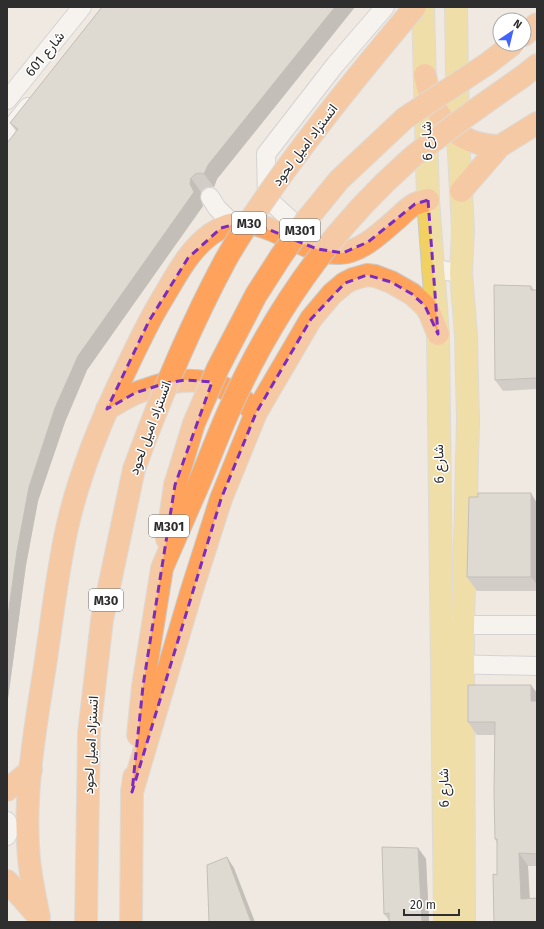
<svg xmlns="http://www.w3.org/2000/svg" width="544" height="929" font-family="'Fira Sans',Vazirmatn,sans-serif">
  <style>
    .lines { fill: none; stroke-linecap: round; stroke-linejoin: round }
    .minor-casing { stroke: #b4b7c1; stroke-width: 20 }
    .major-casing { stroke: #c9c9c9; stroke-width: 24 }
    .highway-casing { stroke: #c9c9c9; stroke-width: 24 }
    .minor { stroke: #fff; stroke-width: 18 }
    .major { stroke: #f2d163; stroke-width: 22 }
    .highway { stroke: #ffa35c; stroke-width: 22 }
    .highway-bridge-casing { stroke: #c9c9c9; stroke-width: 24; stroke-linecap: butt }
    .highway-bridge { stroke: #ffa35c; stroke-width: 22 }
    .wall { fill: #afaba4 }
    .shaded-wall { fill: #8e8b86 }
    .building { fill: #cbc7bf; stroke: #8e8b86 }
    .marked { fill: none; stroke: #7b2cbf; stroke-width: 3; stroke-dasharray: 8 5; stroke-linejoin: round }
    .labels { text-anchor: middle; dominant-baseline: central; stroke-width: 3; stroke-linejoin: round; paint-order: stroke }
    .shield { fill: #fff; stroke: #6d6d6d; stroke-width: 1 }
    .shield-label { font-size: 13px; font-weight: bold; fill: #2e2e2e }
    .street-label { font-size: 14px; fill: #2e2e2e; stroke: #fff }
  </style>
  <rect width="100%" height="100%" fill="#efe9e1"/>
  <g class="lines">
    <g class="minor-casing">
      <g id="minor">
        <polyline points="7,100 82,7"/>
        <polyline points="7,133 28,107"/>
        <polyline points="210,197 217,208 233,224"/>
        <polyline points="310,236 305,233 267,198 266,154 335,65 385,7"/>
        <polyline points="433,269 461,273"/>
        <polyline points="450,625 537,625"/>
        <polyline points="450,664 537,666"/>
        <path d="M7,821C9,827 10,831 7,836"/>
      </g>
    </g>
    <g class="major-casing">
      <g id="major">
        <polyline points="423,7 428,200 438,334 445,922"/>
        <polyline points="456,7 458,134 463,230 461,273 466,335 468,420 463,625 464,922"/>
      </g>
    </g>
    <g class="highway-casing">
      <g id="highway">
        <polyline points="524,35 537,24"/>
        <path d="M425,75C433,117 454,145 500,146"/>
        <polyline points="522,77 537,65"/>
        <polyline points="461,191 500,146 537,123"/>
        <path d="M107,409C116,404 125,398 134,394C140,391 148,389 154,387C191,375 223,379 251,408"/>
        <polyline points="167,539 175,485"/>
        <polyline points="138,735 143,686 162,568 196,490"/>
        <polyline points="7,790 31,770"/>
        <polyline points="132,792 191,593 221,499 256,413 311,319 332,294 345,283 353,279 367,275 375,276 391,282 412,294 425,306 430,314 438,334"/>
        <polyline points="7,881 38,916"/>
        <path d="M39,917C35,898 31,879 29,859C23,795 35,730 45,666C52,620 57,573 67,528C79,474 100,423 124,373C135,350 146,326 159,304C174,280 187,251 211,234C258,201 293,253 338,253C360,254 384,230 400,216C404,212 409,207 415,204C419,202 424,201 428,200"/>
        <polyline points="86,922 89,733 102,620 134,469"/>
        <polyline points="131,922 132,792 134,777"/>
      </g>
    </g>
    <use href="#minor" class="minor"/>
    <use href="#major" class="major"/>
    <use href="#highway" class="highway"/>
    <g class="highway-bridge-casing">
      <g id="highway-bridge">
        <path d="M134,469C160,398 189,328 225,261C240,234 258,208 276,183C319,122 367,64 415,7"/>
        <polyline points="175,485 194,423 218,368 256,295 281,256 308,218 339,180 405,118 487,64 513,44"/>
        <path d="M196,490C207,465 216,440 227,415C269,319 329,231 408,161C416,153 427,146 436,139C464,117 493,97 522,77"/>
      </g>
    </g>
    <use href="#highway-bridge" class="highway-bridge"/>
  </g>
  <g class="wall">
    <polygon points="102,7 355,7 217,179 214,187 209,187 205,188 201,192 200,198 203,206 87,370 65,422 38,501 26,565 7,706 7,143 16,131 10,123"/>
    <polygon points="531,286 534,290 537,290 537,389 503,391 495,380"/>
    <polygon points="537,503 537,591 477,591 467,577"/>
    <polygon points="537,693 537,866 528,866 530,898 537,922 497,875 497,843 495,839 495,735 477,735 468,722"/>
    <polygon points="418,848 426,859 429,922 389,922 389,920 384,914"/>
  </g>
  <g class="shaded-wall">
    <polygon points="335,7 355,7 217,179 214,187 204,174 208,165"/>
    <polygon points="191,178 201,192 200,198 203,206 87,370 65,422 38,501 26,565 7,706 7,623 17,551 29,487 55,408 78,356"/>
    <polygon points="531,493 537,503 537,585 531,577"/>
    <polygon points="531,685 537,693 537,709 531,701"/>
    <polygon points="418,848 426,859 429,922 422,922"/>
    <polygon points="519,853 528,866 530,912 521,899"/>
    <polygon points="227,857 234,868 255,922 251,922"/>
  </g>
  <g class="building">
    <polygon points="102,7 335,7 208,165 204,174 200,173 195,174 191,178 190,184 194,192 78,356 55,408 29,487 17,551 7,623 7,143 18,129 10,123"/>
    <polygon points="494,285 531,286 531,290 537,290 537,378 495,380"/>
    <polygon points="478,493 531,493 531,577 467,577 469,497 478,497"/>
    <polygon points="468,685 531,685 531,701 537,701 537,854 519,853 521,899 537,898 537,922 494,922 493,874 497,875 497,839 495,839 494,792 495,722 468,722"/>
    <polygon points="382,847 418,848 422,922 389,922 389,913 384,914"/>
    <polygon points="227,857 251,922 209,922 207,865"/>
  </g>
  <path d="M0 0H544V929H0ZM428,200L438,334L425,306L412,294L391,282L367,275L345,283L311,319L256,413L221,499L132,792L143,686L175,485L212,382L185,380L166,383L135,393L107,409L149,321L188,258L221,228L243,222L255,224L317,249L343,253L368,242L415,204Z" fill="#efe9e1" fill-opacity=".55" fill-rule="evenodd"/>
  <path class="marked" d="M428,200L438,334L425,306L412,294L391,282L367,275L345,283L311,319L256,413L221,499L132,792L143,686L175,485L212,382L185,380L166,383L135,393L107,409L149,321L188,258L221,228L243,222L255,224L317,249L343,253L368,242L415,204Z"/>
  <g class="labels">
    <g class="shield">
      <rect x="232" y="212" width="34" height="22" rx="3"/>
      <rect x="280" y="219" width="40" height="22" rx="3"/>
      <rect x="149" y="515" width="40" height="22" rx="3"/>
      <rect x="89" y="589" width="34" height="22" rx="3"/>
    </g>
    <g class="shield-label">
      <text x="249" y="223">M30</text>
      <text x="300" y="230">M301</text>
      <text x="169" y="526">M301</text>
      <text x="106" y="600">M30</text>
    </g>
    <g class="street-label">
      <text transform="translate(45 54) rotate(-51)">شارع 601</text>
      <text transform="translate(427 141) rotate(-92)">شارع 6</text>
      <text transform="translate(305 145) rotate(-53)">اتستراد اميل لحود</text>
      <text transform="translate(150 428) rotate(-70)">اتستراد اميل لحود</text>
      <text transform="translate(439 464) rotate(-91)">شارع 6</text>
      <text transform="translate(91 745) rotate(-87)">اتستراد اميل لحود</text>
      <text transform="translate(444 788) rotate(-91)">شارع 6</text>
    </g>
  </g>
  <rect width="544" height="929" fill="none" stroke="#2e2e2e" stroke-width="16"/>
  <g transform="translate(512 32) rotate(35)"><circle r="19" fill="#ffffff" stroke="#ababab"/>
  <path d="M0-3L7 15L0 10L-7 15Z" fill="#4264fb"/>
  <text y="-6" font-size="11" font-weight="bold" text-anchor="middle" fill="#2e2e2e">N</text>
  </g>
  <path d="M404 909v6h55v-6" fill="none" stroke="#2e2e2e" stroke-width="2"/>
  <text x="410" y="909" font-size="12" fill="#2e2e2e" stroke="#ffffff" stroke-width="3" paint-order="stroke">20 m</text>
</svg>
